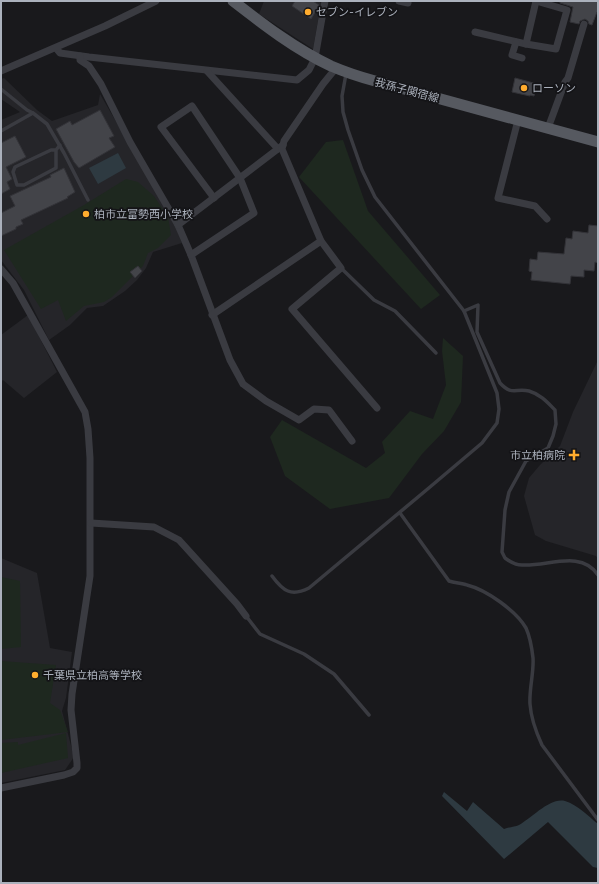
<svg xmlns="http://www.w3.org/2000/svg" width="599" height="884" font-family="'Space Grotesk','Noto Sans JP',sans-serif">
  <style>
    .built { fill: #252529 }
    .green { fill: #1e281f }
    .water { fill: #2e3a41 }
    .building { fill: #434449; stroke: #333338 }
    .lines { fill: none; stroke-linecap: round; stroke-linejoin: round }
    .lane { stroke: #3a3b41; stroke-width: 3.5 }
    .street { stroke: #3a3b41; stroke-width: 7 }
    .primary { stroke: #565960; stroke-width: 11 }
    .poi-dot { fill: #ffac2e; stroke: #141417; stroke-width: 1.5 }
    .labels { text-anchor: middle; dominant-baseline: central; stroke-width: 3.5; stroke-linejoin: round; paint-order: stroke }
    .poi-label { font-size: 11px; fill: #abb1bc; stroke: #141417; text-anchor: start }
    .street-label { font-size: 11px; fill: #abb1bc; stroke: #141417 }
  </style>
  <rect width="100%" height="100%" fill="#19191c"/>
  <g class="built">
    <polygon points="264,1 319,1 321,3 313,49 259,14"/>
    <polygon points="4,78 37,110 52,121 98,105 100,94 174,222 182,243 153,252 146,268 137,280 125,291 103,306 87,308 70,325 49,340 24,290 1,260 1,120 20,112 1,99 1,79"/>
    <polygon points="28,315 57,372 24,398 3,380 1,382 1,335"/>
    <polygon points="598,360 598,559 596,556 546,541 535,535 524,496 529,478 540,465 560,446 573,412"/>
    <polygon points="1,558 37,573 50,648 72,652 66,698 62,711 74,757 65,770 1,783"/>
  </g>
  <g class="green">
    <polygon points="343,140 368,211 440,295 421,309 299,177 326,142"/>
    <polygon points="126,179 138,182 154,196 168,217 171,235 158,248 148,253 143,266 112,297 104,302 84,306 66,321 58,300 41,309 4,250 84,205"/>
    <polygon points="443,338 463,356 461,402 444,431 422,454 389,498 330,509 285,476 270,437 282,420 366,468 385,453 382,442 410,411 433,419 446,385 442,351"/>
    <polygon points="1,577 20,581 21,647 1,649"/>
    <polygon points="1,661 56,665 50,703 60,710 68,732 1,740"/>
    <polygon points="66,733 68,758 1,773 1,743 18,742 18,745"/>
  </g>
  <g class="water">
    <polygon points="118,153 126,168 98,184 89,168"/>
    <path d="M444,792L467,811L473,802L504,829C509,827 515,827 519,825C532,818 550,797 565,801C578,805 588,816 598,824V868L593,867L548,822L504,859L442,796Z"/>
  </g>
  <g class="building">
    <polygon points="295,1 313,1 319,5 319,6 311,19 292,6"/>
    <polygon points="560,1 598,1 598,12 597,12 592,25 589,24 588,21 585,19 580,21 579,24 570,22 573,7 560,3"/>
    <polygon points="515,78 537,84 534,96 530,95 530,96 512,92"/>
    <polygon points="100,110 114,136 109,138 115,147 79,168 74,162 56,129 70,121 72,125"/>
    <polygon points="15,136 26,157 6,167 12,179 7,182 10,189 1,194 1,143"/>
    <polygon points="64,168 75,192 67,197 68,198 21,220 23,224 16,227 16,229 1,236 1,213 15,206 10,196 51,177 50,175"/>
    <polygon points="589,225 598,226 598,263 595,262 594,271 584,270 584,277 571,276 570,284 531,280 532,272 529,271 530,259 537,260 538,252 564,254 566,238 572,239 573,231 588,233"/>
    <polygon points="138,266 142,271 135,278 130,272"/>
  </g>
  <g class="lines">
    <g class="lane">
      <polyline points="1,89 27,110 33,113 47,124 64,153 88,200"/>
      <polyline points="1,131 33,113"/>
      <polyline points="56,150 51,150 15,167 13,172 17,185 24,185 56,168 56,150 60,145"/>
      <polyline points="341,268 374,300 395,311 436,353"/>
      <path d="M464,311L478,305L477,332L500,383C512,396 515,388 529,391C540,394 548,403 555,410L556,424L553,436L548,448L526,461L509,492L505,510L502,552L505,558C509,561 516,565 522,565C547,567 581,549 598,575"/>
      <path d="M400,513L449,581C455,583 462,583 467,585C487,590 516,611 526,628C530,637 532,649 533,658C534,673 529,689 530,704C531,719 536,732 542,745L598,820"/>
      <path d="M272,576C283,591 291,597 309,588L430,487L482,443L497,423L499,409L497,393L464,311L375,197L362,170L348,130L343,112L342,96L346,74"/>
      <polyline points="246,616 260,634 304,654 334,674 369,715"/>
    </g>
    <g class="street">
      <polyline points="399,1 408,3"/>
      <polyline points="475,32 526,44 556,49 567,10 536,1"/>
      <polyline points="516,42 512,55 522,58"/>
      <polyline points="526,44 536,1"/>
      <polyline points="56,48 60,53 89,57 297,80 309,70 315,58 325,1"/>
      <polyline points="80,56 80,60 89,66 101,84 130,142 178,225 191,255 230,360 243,384 266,401 299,420 314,409 329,410 352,441"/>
      <polyline points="1,71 105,26 156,1"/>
      <polyline points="207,71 278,149"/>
      <polyline points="518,120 498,198 535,206 547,219"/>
      <polyline points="548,128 565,82 568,78 584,24"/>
      <polyline points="178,225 283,145"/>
      <polyline points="321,241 341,268 292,309 377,408"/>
      <polyline points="191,255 254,213 240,178 192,106 161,127 214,198"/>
      <polyline points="1,269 13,283 85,412 88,429 90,458 90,576 72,694 71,710 77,763 77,768 73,772 64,775 1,788"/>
      <polyline points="212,315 321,241 282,149 284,141 323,84 336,68"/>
      <polyline points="91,523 154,527 179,540 237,604 246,616"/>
    </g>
    <path class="primary" d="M233,1C264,25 295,49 331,66C345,72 360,77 375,81L598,142"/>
  </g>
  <g class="poi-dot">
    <circle cx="308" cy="12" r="4"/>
    <circle cx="524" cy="88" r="4"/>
    <circle cx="86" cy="214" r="4"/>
    <path d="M572 449h4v4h4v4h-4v4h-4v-4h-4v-4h4z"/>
    <circle cx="35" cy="675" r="4"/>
  </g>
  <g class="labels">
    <g class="poi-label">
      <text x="316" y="12">セブン-イレブン</text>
      <text x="532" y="88">ローソン</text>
      <text x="94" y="214">柏市立富勢西小学校</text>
      <text x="565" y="455" text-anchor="end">市立柏病院</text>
      <text x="43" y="675">千葉県立柏高等学校</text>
    </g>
    <g class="street-label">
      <text transform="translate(407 90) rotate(15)">我孫子関宿線</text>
    </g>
  </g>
  <rect width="599" height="884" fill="none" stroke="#abb1bc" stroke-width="4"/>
</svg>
